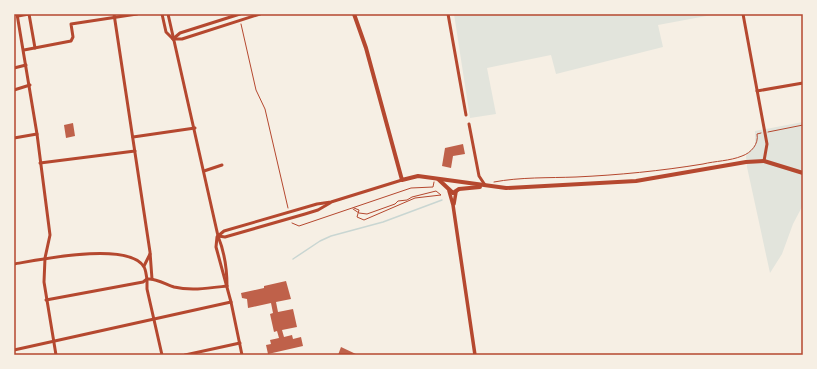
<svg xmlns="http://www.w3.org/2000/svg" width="817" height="369" font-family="Karla,sans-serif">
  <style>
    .green { fill: #e2e4dc }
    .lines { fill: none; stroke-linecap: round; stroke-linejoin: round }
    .stream { stroke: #c9d6d2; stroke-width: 1.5 }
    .building { fill: #bf614a }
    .path { stroke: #b5482f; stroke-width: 1 }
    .minor { stroke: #b5482f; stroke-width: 3 }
    .tertiary { stroke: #b5482f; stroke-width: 3.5 }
    .secondary { stroke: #b5482f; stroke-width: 4 }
    .neatline { fill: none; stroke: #b5482f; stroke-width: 1.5 }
  </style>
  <rect width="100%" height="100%" fill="#f6efe4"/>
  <g class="green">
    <polygon points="454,14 717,14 658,25 663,47 556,74 551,55 487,68 496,114 470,118"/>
    <polygon points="803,122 803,205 793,224 782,254 770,273 747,167 746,156 755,145 755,131"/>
  </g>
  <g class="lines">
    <polyline class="stream" points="293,259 320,241 331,236 383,222 442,200"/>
  </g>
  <g class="building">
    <polygon points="73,123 75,136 66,138 64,125"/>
    <polygon points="463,144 465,154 453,156 451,168 442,166 445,148"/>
    <polygon points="286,281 291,299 276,302 278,312 293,309 297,327 282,330 284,337 292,335 293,339 301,337 303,346 268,354 266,345 271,344 270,340 279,338 277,331 274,332 270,314 273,313 271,303 248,308 247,299 242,298 241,293 264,288 264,286"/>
    <polygon points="341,347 358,355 338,355"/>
  </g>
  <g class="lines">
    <g class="path">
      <polyline points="241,24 256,90 265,109 288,208"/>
      <polyline points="768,132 803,125"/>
      <path d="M494,182C520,177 549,178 576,177C619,175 660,171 703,164C715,161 730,161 742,156C751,153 759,144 757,134L761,133"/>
      <polyline points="353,209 359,213 367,214 395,204 398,201 407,200 412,197 436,191 441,195 415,198 364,220 357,217 359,210 354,208"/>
      <polyline points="292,223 299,226 411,188 433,187 434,182"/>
    </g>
    <g class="minor">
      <polyline points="17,14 37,134 50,235 45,258 44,282 56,355"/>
      <polyline points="114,14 150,252 152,279"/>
      <polyline points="162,14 166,32 173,39"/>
      <path d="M168,14L218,236C224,251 227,269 227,286"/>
      <polyline points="448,14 466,115"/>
      <polyline points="743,14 767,144 764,161"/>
      <polyline points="18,16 29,14 35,48"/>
      <polyline points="173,39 182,39 260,14"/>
      <polyline points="173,39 180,33 240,14"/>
      <polyline points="24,50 71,41 73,37 71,24 137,14"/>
      <polyline points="14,68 26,65"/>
      <polyline points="14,90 30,85"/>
      <polyline points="757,91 803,83"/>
      <polyline points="469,124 479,176 485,185"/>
      <polyline points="133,137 195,128"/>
      <polyline points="14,138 37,134"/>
      <polyline points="40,163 135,151"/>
      <polyline points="204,171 222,165"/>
      <polyline points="218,236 224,231 317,204 331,202 402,180"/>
      <polyline points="218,236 225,237 305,214 318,210 330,203"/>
      <polyline points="217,237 216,247 231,302 242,355"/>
      <path d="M14,264C38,260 129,241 144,267C146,270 146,275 147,279C156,278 165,284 174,287C191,291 210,288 227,286"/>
      <polyline points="144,266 150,254"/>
      <polyline points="147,279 147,289 162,355"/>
      <polyline points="46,300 143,282 147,279"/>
      <polyline points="14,350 231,302"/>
      <polyline points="185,355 240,343"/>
    </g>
    <g class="tertiary">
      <polyline points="449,191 453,205 475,355"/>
      <polyline points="454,204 456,192"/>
    </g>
    <g class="secondary">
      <polyline points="354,14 366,48 402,180 418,176 506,188 636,181 746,162 764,161 803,173"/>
      <polyline points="438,179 453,193 459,189 480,187"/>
    </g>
  </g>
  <rect width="817" height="369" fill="none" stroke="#f6efe4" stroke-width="30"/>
  <rect x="15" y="15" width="787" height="339" class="neatline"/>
</svg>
